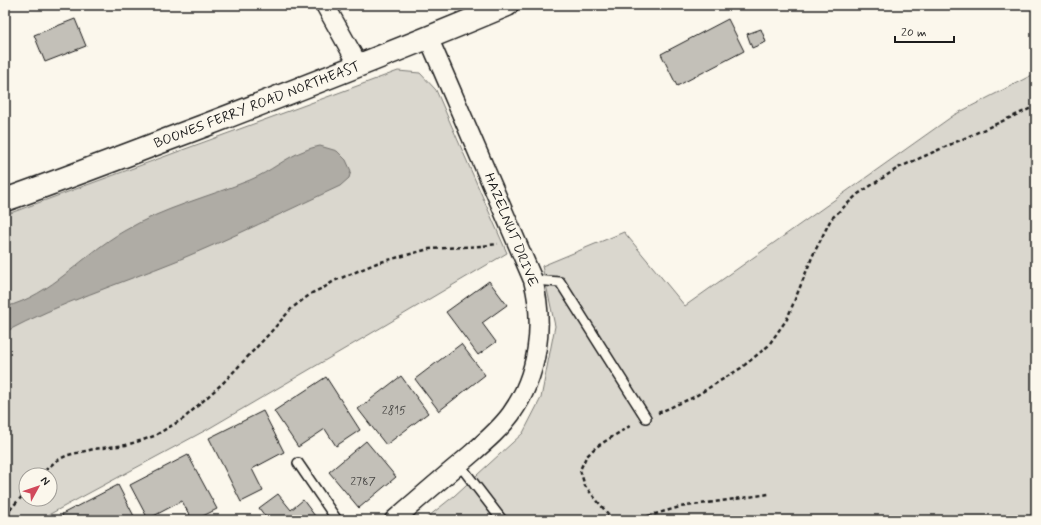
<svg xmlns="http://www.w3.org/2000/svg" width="1041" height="525" font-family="Mynerve,sans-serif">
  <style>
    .green { fill: #dad7ce; stroke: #7b7a75; fill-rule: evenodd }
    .water { fill: #afaca5; stroke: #74726e }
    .building { fill: #c3c0b8; stroke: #1c1c1c }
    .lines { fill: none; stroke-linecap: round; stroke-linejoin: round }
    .service-casing { stroke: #1c1c1c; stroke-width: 12 }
    .minor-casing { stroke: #1c1c1c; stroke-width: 21 }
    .secondary-casing { stroke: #1c1c1c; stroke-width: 25 }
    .path { stroke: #1c1c1c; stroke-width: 2.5; stroke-dasharray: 4 3; stroke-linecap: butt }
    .service { stroke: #fbf7ec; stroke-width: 9 }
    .minor { stroke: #fbf7ec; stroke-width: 18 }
    .secondary { stroke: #fbf7ec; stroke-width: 22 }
    .labels { text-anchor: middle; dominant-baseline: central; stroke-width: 3; stroke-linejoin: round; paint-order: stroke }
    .number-label { font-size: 12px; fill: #464543 }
    .street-label { font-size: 14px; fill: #1c1c1c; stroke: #fbf7ec }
  </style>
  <rect width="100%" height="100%" fill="#fbf7ec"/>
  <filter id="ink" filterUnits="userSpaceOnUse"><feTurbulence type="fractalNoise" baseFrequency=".025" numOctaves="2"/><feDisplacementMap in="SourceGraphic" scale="8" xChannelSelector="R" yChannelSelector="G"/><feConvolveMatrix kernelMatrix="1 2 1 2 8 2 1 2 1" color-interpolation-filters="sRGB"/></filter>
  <g filter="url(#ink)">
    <g class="green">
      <path d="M398,71L420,73L436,90L507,253L377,330L208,429L39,520H5V215ZM26,475H50V499H26Z"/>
      <polygon points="1036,73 1036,520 424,520 454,496 523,433 541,398 555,326 542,266 624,232 685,306 954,115"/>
    </g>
    <path class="water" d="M320,146L337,151L346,160L351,171L349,178L340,186C286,211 232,238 176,261C119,284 60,303 5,332V307C52,295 83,254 124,231C163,208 208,197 250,180C270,172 286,157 306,150C310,148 316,147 320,146Z"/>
    <g class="building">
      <polygon points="75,19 86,46 45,62 34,35"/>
      <polygon points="728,19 744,51 677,86 661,54"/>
      <polygon points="761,29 766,42 752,48 747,34"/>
      <polygon points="489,281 507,305 482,323 496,342 478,355 446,312"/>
      <polygon points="461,344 485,375 439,411 415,379"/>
      <polygon points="401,376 428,413 386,445 358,409"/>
      <polygon points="326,377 360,430 336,446 325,429 298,447 274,411"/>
      <polygon points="263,411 284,452 252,469 263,491 241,502 209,438"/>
      <polygon points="366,441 396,477 359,508 329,472"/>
      <polygon points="188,455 217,509 195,520 192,520 182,501 148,519 130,485"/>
      <polygon points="118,485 136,520 64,520 62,514"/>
      <polygon points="278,494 291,510 303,500 318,520 268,520 259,508"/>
    </g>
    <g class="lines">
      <g class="service-casing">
        <g id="service">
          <polyline points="533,280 560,282 646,418"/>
          <polyline points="298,463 337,520"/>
          <polyline points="459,464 502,520"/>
        </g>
      </g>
      <g class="minor-casing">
        <g id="minor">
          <polyline points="325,5 359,66"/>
          <path d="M394,520C417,500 440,480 463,461C480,446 498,432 511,414C538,376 545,325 533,280L429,39"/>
        </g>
      </g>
      <g class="secondary-casing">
        <path id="secondary" d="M5,200C73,176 139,150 206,125C307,86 408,47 507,5"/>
      </g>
      <g class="path">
        <polyline points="658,413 694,397 741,368 768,346 787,319 813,255 831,219 858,194 898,168 1036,106"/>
        <polyline points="40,475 56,461 68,455 94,449 126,445 143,440 154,436 183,419 224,382 269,334 292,308 312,293 325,287 334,281 377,263 429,249 481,246 498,244"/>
        <polyline points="5,515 26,492"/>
        <polyline points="613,520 585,486 580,470 586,457 596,447 633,424"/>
        <polyline points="634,520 680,507 769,494"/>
      </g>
      <use href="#service" class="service"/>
      <use href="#minor" class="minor"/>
      <use href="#secondary" class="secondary"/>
    </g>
  </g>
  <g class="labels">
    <g class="number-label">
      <text x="394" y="411">2815</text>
      <text x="363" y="482">2787</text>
    </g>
    <g class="street-label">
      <text transform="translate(257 105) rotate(-21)">BOONES FERRY ROAD NORTHEAST</text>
      <text transform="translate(511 230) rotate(68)">HAZELNUT DRIVE</text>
    </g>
  </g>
  <rect width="1041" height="525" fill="none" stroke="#fbf7ec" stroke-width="20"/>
  <rect x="10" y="10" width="1021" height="505" fill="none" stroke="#1c1c1c" stroke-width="1.5" filter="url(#ink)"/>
  <g transform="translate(38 487) rotate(50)"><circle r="19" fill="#fbf7ec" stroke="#a29f99"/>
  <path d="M0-3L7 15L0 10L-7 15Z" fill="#d1495b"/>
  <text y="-6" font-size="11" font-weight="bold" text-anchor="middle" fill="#1c1c1c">N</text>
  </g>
  <path d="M895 36v6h59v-6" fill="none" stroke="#1c1c1c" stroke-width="2"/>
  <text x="901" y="36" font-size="12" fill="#1c1c1c" stroke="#fbf7ec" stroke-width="3" paint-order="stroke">20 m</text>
</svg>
